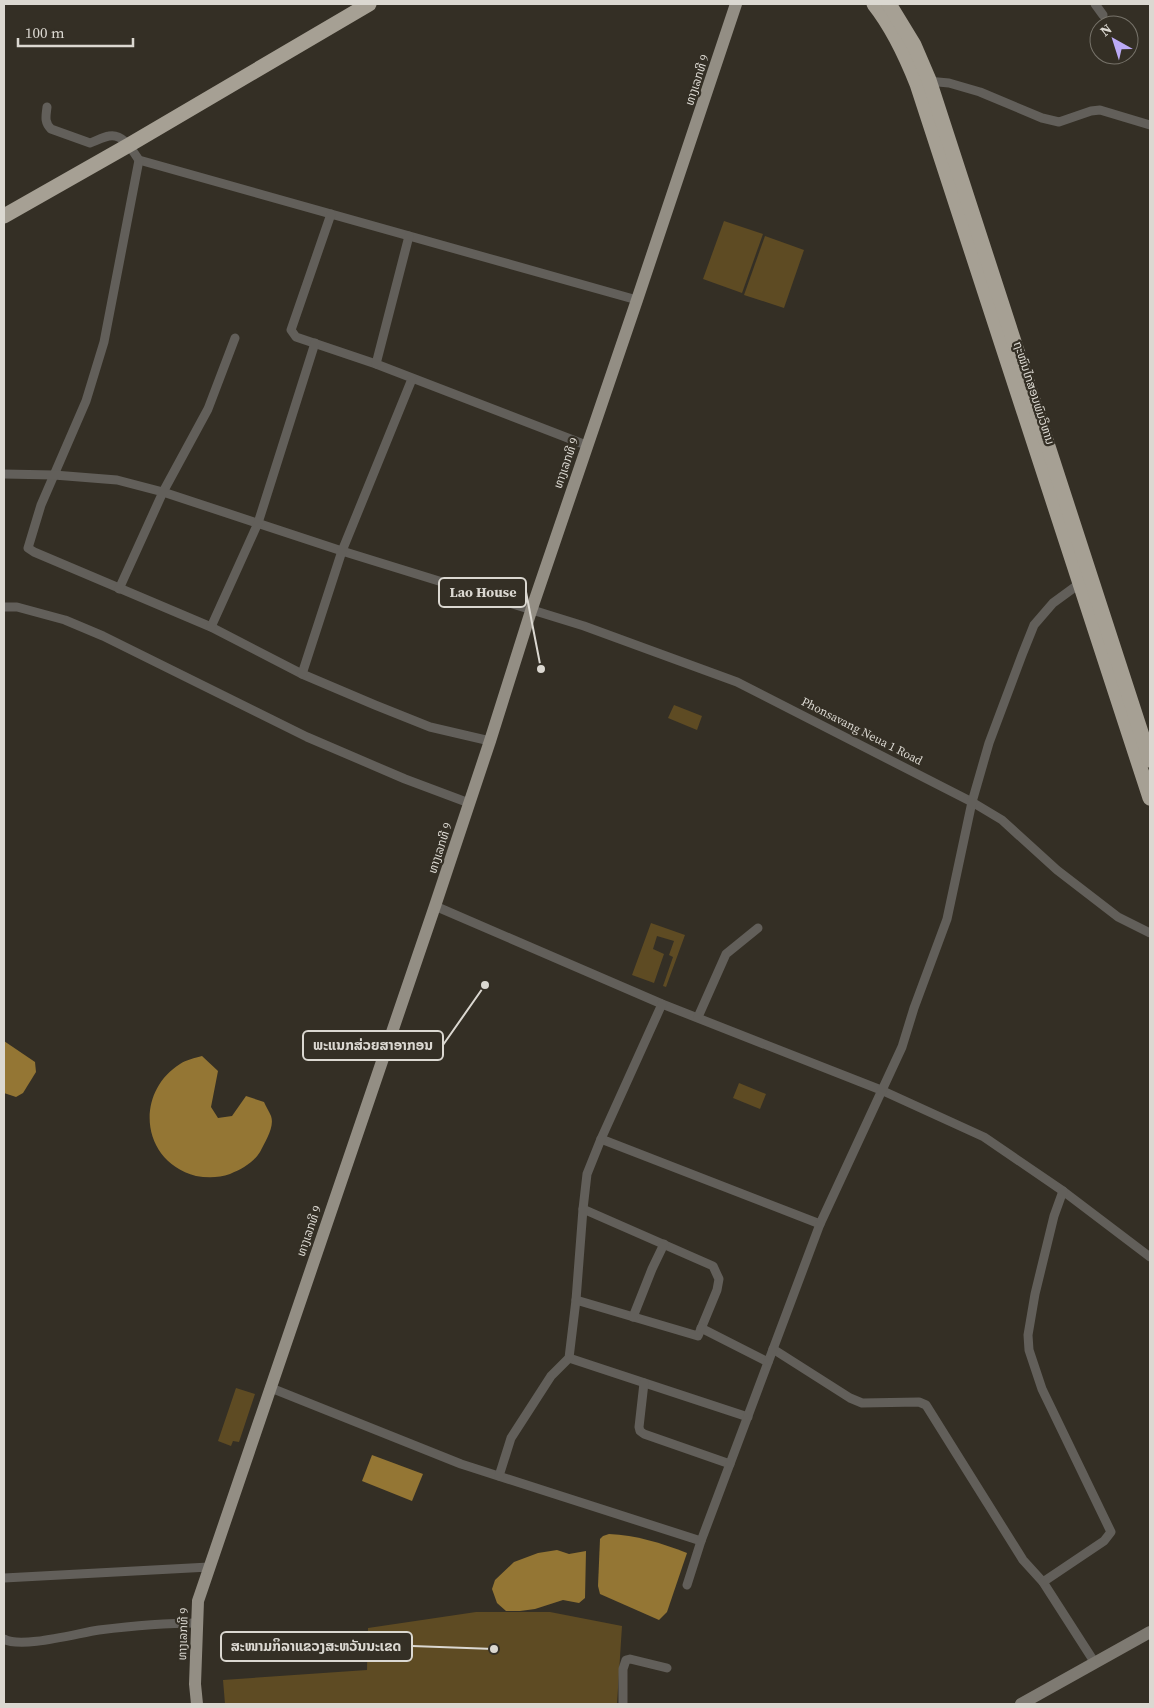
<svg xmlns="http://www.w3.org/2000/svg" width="1154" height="1708" font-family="'Source Serif 4','Noto Sans Lao',serif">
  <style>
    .green { fill: #5e4b23 }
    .water { fill: #947634 }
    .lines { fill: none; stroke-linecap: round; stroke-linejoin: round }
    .street { stroke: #625f5a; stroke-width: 9 }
    .secondary { stroke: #7e7a72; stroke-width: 12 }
    .primary { stroke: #938e84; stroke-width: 12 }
    .highway { stroke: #a6a094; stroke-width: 15 }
    .labels { text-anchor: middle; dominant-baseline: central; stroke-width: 4.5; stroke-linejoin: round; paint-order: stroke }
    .street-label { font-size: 12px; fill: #dbd8d1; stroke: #342f25 }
    .leader { fill: none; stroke: #dbd8d1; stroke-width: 2 }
    .callout-dot { fill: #dbd8d1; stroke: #342f25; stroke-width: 2 }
    .callout { fill: #342f25; stroke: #dbd8d1; stroke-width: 2 }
    .callout-label { font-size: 14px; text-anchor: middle; font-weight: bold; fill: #dbd8d1 }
  </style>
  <rect width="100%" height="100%" fill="#342f25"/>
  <g class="green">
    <polygon points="724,221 763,234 742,293 703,279"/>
    <polygon points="765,236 804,250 784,308 744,295"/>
    <polygon points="674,705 702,716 697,730 668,718"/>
    <polygon points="651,923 685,935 666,987 663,986 673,957 669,955 674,941 657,936 653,949 664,954 654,983 632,975"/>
    <polygon points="739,1083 766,1094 760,1109 733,1098"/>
    <polygon points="236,1388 255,1394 239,1442 233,1441 231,1446 218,1441"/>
    <polygon points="476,1612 550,1612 622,1626 617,1704 225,1704 223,1680 367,1670 368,1628"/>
  </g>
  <g class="water">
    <polygon points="4,1041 35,1062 36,1072 23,1093 16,1097 4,1093"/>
    <path d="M202,1056L218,1071L211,1107L218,1118L232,1116L246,1096L264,1102C266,1107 269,1111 271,1116C275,1127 265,1142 260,1152C253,1163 242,1169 230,1174C219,1178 207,1178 196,1176C141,1162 134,1093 180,1064C186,1060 195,1058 202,1056Z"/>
    <polygon points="372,1455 423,1474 412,1501 362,1481"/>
    <path d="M609,1534C636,1535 661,1543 687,1553L667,1612L659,1620L600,1594L598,1586L600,1539L603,1536Z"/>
    <polygon points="557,1550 569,1554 586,1551 585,1598 579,1603 563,1600 535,1609 520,1611 506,1611 497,1603 492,1589 495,1580 514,1562 538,1553"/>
  </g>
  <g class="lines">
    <g class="street">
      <polyline points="1095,4 1103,15"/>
      <polyline points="927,81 949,83 980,92 1042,118 1059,122 1091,111 1100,110 1150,125"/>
      <path d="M47,107C46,116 44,122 51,129L90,143C96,141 103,137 109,136C123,133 132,150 139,160L637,300"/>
      <polyline points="139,160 104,342 86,401 41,505 28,548 34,552 211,627 302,674 375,705 430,727 490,741"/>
      <polyline points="331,214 291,330 296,337 376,364 586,445"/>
      <polyline points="376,364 409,236"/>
      <polyline points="4,474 54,475 117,480 163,492 342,551 584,626 737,682 972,802 1002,820 1057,870 1118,917 1150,933"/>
      <polyline points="119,589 163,492 208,409 235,338"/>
      <polyline points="4,607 17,607 65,620 103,636 307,737 405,779 469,803"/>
      <polyline points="211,627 258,523 315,343"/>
      <polyline points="302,674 342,551 412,379"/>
      <polyline points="435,906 662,1004 881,1090 984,1137 1063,1191 1150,1257"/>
      <polyline points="698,1017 726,954 758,928"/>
      <polyline points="601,1139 820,1224"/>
      <polyline points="576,1300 698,1336 717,1290 719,1279 713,1266 583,1209"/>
      <polyline points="633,1317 652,1269 664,1244"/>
      <polyline points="701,1328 768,1362"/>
      <polyline points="773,1349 850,1398 862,1403 919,1402 926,1405 1023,1560 1043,1582 1095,1663"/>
      <polyline points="569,1358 748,1417"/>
      <polyline points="644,1383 639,1427 640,1431 644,1434 730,1464"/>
      <polyline points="271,1388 461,1464 701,1541"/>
      <polyline points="499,1476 511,1438 551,1376 569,1358 576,1300 583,1209 587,1174 601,1139 662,1004"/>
      <polyline points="4,1578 209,1567"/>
      <polyline points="1043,1582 1104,1541 1111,1532 1042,1389 1029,1350 1028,1335 1035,1294 1054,1216 1063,1191"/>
      <polyline points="687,1585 701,1541 820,1224 902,1047 914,1008 947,919 972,802 989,743 1022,655 1034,625 1053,603 1079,584"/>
      <path d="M4,1639C21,1649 78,1633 99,1630C131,1626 164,1623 196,1623"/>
      <polyline points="623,1704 623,1669 626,1660 630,1659 667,1668"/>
    </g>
    <polyline class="secondary" points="1021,1704 1150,1632"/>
    <polyline class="primary" points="197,1704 195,1684 198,1601 435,906 490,741 531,611 637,300 736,4"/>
    <g class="highway">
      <path d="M874,4C893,28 906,56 917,84L1150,798"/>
      <polyline points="889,4 914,45 929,80 1150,760"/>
      <polyline points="4,216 129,145 369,4"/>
    </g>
  </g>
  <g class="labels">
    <g class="street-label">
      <text transform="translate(697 80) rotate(-72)">ທາງເລກທີ 9</text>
      <text transform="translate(1034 393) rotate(72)">ຖະໜົນໄກສອນພົມວິຫານ</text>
      <text transform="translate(566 463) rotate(-71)">ທາງເລກທີ 9</text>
      <text transform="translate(862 731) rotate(27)">Phonsavang Neua 1 Road</text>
      <text transform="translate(440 848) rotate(-72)">ທາງເລກທີ 9</text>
      <text transform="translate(309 1231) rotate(-71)">ທາງເລກທີ 9</text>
      <text transform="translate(183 1634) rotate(-88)">ທາງເລກທີ 9</text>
    </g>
  </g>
  <path class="leader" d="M541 669L526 592M485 985L443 1045M494 1649L412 1646"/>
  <g class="callout-dot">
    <circle cx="541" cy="669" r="5"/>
    <circle cx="485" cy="985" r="5"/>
    <circle cx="494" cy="1649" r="5"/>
  </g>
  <g class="callout">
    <rect x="439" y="578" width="87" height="29" rx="5"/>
    <rect x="303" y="1031" width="140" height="29" rx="5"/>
    <rect x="221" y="1632" width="191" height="29" rx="5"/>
  </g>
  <g class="callout-label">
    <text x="483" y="597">Lao House</text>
    <text x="373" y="1050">ພະແນກສ່ວຍສາອາກອນ</text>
    <text x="316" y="1651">ສະໜາມກິລາແຂວງສະຫວັນນະເຂດ</text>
  </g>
  <rect width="1154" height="1708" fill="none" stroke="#dbd8d1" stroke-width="10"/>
  <g transform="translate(1114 40) rotate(321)"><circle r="24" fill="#342f25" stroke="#77736a"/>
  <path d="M0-4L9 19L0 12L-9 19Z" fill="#bbaaf6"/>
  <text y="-8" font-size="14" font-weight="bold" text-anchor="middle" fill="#dbd8d1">N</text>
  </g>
  <path d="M18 38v8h115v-8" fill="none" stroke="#dbd8d1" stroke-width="2.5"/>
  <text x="25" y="38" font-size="15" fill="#dbd8d1" stroke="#342f25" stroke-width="4" paint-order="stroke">100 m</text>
</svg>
